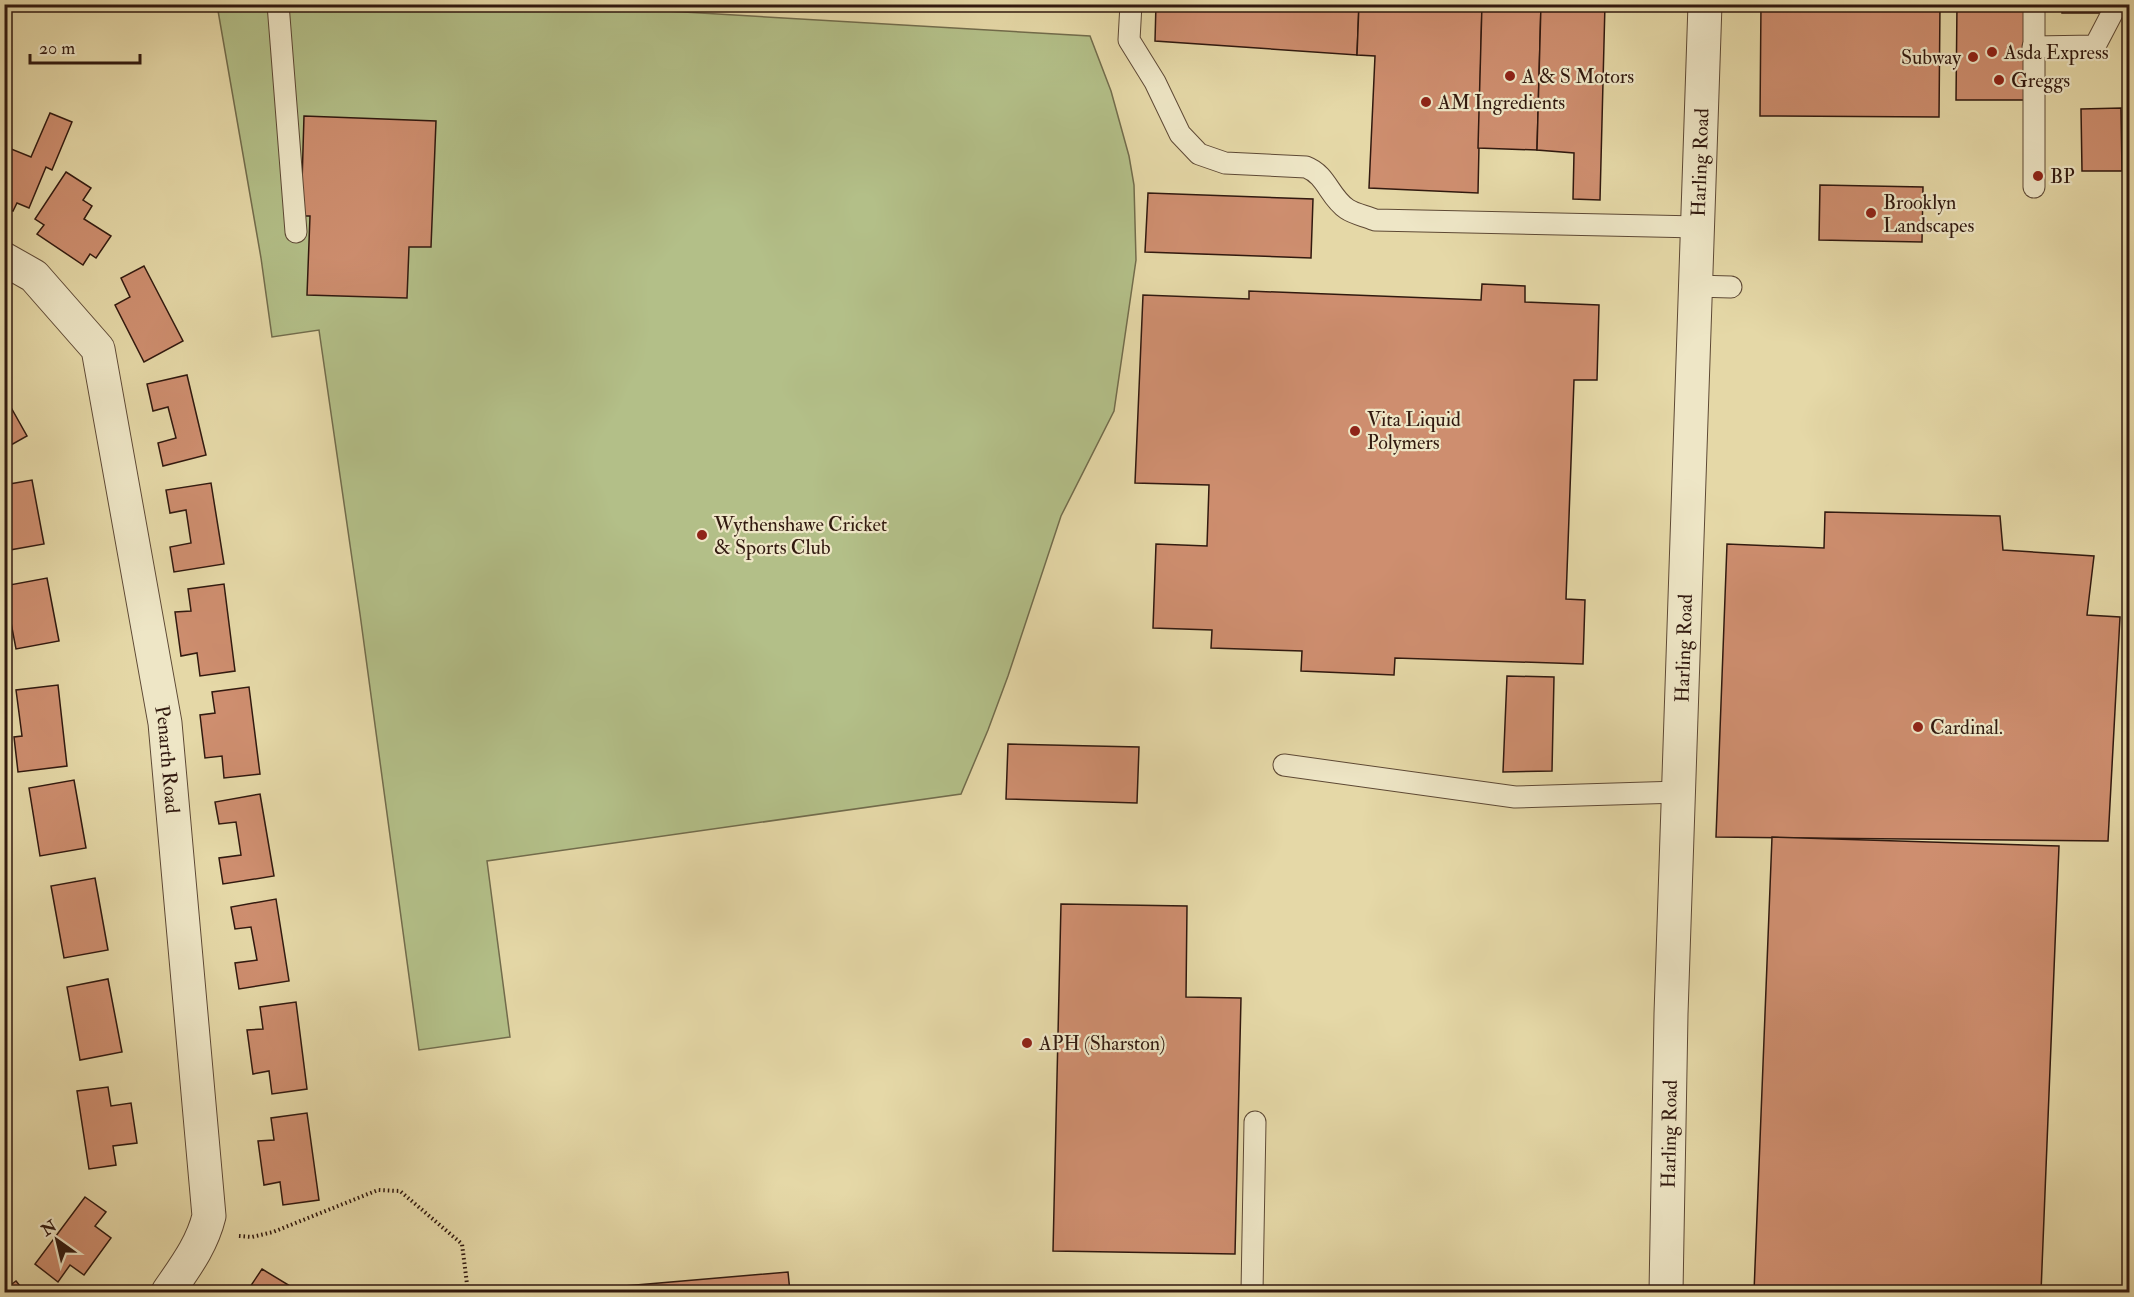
<svg xmlns="http://www.w3.org/2000/svg" width="2134" height="1297" font-family="'IM FELL Double Pica',serif">
  <style>
    .green { fill: #b3bf88; stroke: #726c4c; stroke-width: 1.5 }
    .building { fill: #ce8e6f; stroke: #31190f; stroke-width: 1.5 }
    .lines { fill: none; stroke-linecap: round; stroke-linejoin: round }
    .lane-casing { stroke: #5e4935; stroke-width: 23 }
    .street-casing { stroke: #5e4935; stroke-width: 35 }
    .path { stroke: #31190f; stroke-width: 4; stroke-dasharray: 1.5 3; stroke-linecap: butt }
    .lane { stroke: #eee6c6; stroke-width: 21 }
    .street { stroke: #eee6c6; stroke-width: 33 }
    .poi-dot { fill: #8f2418; stroke: #eee6c6; stroke-width: 2 }
    .labels { text-anchor: middle; dominant-baseline: central; stroke-width: 4.5; stroke-linejoin: round; paint-order: stroke }
    .poi-label { font-size: 20px; fill: #31190f; stroke: #eee6c6; text-anchor: start }
    .street-label { font-size: 20px; fill: #31190f; stroke: #eee6c6 }
  </style>
  <rect width="100%" height="100%" fill="#e5d8a7"/>
  <filter id="stains"><feTurbulence type="fractalNoise" baseFrequency=".00333" numOctaves="4"/><feColorMatrix values="0 0 0 0 .2 0 0 0 0 .09 0 0 0 0 .02 0 0 0 .5 -.17"/></filter>
  <radialGradient id="worn" r=".72"><stop offset=".6" stop-color="#630" stop-opacity="0"/><stop offset="1" stop-color="#630" stop-opacity=".3"/></radialGradient>
  <polygon class="green" points="217,5 565,5 1090,36 1111,91 1129,156 1134,185 1136,260 1114,411 1061,516 1008,676 988,730 961,794 487,861 510,1037 419,1050 360,614 319,330 272,337 261,258"/>
  <g class="building">
    <polygon points="1156,4 1359,4 1357,55 1155,41"/>
    <polygon points="1359,4 1482,4 1478,193 1369,188 1375,56 1357,55"/>
    <polygon points="1482,4 1541,4 1537,150 1478,148"/>
    <polygon points="1541,4 1605,4 1600,200 1573,199 1574,153 1537,150"/>
    <polygon points="1761,4 1940,4 1939,117 1760,116"/>
    <polygon points="1957,4 2028,4 2027,100 1956,100"/>
    <polygon points="2062,4 2119,4 2118,13 2062,13"/>
    <polygon points="2121,108 2122,171 2082,171 2081,109"/>
    <polygon points="50,113 72,122 52,170 46,167 29,208 17,203 13,211 7,209 4,214 4,146 31,157"/>
    <polygon points="304,116 436,121 431,247 409,247 407,298 307,295 310,216 301,216"/>
    <polygon points="66,172 91,188 83,200 92,206 84,219 111,236 96,258 90,254 83,265 37,234 44,225 35,219"/>
    <polygon points="1820,185 1923,187 1922,242 1819,240"/>
    <polygon points="1148,193 1313,199 1311,258 1145,252"/>
    <polygon points="144,266 183,341 144,362 115,305 130,297 121,278"/>
    <polygon points="1482,284 1525,286 1525,302 1599,305 1597,380 1574,380 1566,599 1585,600 1583,664 1395,658 1394,675 1301,671 1302,651 1211,648 1212,630 1153,628 1156,544 1207,546 1209,485 1135,483 1143,295 1249,299 1249,291 1481,300"/>
    <polygon points="187,375 206,455 163,466 158,443 176,438 168,407 153,411 147,384"/>
    <polygon points="4,395 27,436 4,449"/>
    <polygon points="32,480 44,544 4,551 4,485"/>
    <polygon points="211,483 224,564 174,572 170,547 191,543 186,510 170,513 166,490"/>
    <polygon points="1825,512 2000,516 2003,550 2094,556 2087,615 2120,617 2108,841 1716,837 1727,544 1824,548"/>
    <polygon points="47,578 59,641 16,649 4,586"/>
    <polygon points="224,584 235,671 200,676 197,653 181,656 175,612 191,611 188,589"/>
    <polygon points="1507,676 1554,677 1552,771 1503,772"/>
    <polygon points="58,685 67,766 18,772 14,737 22,736 16,690"/>
    <polygon points="249,687 260,774 224,778 222,756 205,758 200,715 215,713 212,692"/>
    <polygon points="1008,744 1139,747 1137,803 1006,799"/>
    <polygon points="74,780 86,848 40,856 29,788"/>
    <polygon points="260,794 274,876 223,884 219,858 241,855 236,822 219,824 215,802"/>
    <polygon points="1772,837 2059,846 2041,1292 1754,1292"/>
    <polygon points="95,878 108,950 64,958 51,886"/>
    <polygon points="276,899 289,981 239,989 235,963 257,960 251,927 235,929 231,907"/>
    <polygon points="1061,904 1187,906 1186,997 1241,998 1235,1254 1053,1251"/>
    <polygon points="108,979 122,1052 80,1060 67,987"/>
    <polygon points="296,1002 307,1089 272,1094 269,1071 253,1074 247,1030 263,1029 260,1007"/>
    <polygon points="108,1087 111,1106 131,1103 137,1143 113,1146 116,1165 89,1169 77,1091"/>
    <polygon points="307,1113 319,1200 283,1205 280,1182 264,1185 258,1141 274,1140 271,1118"/>
    <polygon points="85,1197 106,1212 95,1226 111,1238 84,1275 70,1265 58,1282 35,1264"/>
    <polygon points="262,1269 300,1292 260,1292 250,1287"/>
    <polygon points="788,1272 790,1292 613,1292 613,1287"/>
    <polygon points="16,1281 25,1292 4,1292 4,1290"/>
  </g>
  <g class="lines">
    <g class="lane-casing">
      <g id="lane">
        <polyline points="278,4 296,232"/>
        <path d="M1131,4L1129,40L1155,82L1180,134L1199,154L1225,163L1306,167C1327,175 1329,197 1347,209C1354,214 1366,216 1375,220L1698,227"/>
        <polyline points="2034,4 2034,187"/>
        <polyline points="2033,47 2095,46 2117,4"/>
        <polyline points="1695,286 1731,287"/>
        <polyline points="1284,765 1515,797 1679,792"/>
        <polyline points="1252,1292 1255,1122"/>
      </g>
    </g>
    <g class="street-casing">
      <g id="street">
        <path id="s1" d="M4,259L34,276L98,349L165,723L209,1216C202,1245 185,1267 168,1292"/>
        <path id="s2" d="M1666,1292L1671,1014L1705,4"/>
      </g>
    </g>
    <polyline class="path" points="239,1236 252,1237 273,1232 378,1190 400,1191 462,1244 468,1292"/>
    <use href="#lane" class="lane"/>
    <use href="#street" class="street"/>
  </g>
  <g class="poi-dot">
    <circle cx="1992" cy="52" r="6"/>
    <circle cx="1973" cy="57" r="6"/>
    <circle cx="1510" cy="76" r="6"/>
    <circle cx="1999" cy="80" r="6"/>
    <circle cx="1426" cy="102" r="6"/>
    <circle cx="2038" cy="176" r="6"/>
    <circle cx="1871" cy="213" r="6"/>
    <circle cx="1355" cy="431" r="6"/>
    <circle cx="702" cy="535" r="6"/>
    <circle cx="1918" cy="727" r="6"/>
    <circle cx="1027" cy="1043" r="6"/>
  </g>
  <g class="labels">
    <g class="poi-label">
      <text x="2004" y="52">Asda Express</text>
      <text x="1961" y="57" text-anchor="end">Subway</text>
      <text x="1522" y="76">A &amp; S Motors</text>
      <text x="2011" y="80">Greggs</text>
      <text x="1438" y="102">AM Ingredients</text>
      <text x="2050" y="176">BP</text>
      <text x="1883" y="202">Brooklyn<tspan x="1883" dy="23">Landscapes</tspan></text>
      <text x="1367" y="419">Vita Liquid<tspan x="1367" dy="23">Polymers</tspan></text>
      <text x="714" y="524">Wythenshawe Cricket<tspan x="714" dy="23">&amp; Sports Club</tspan></text>
      <text x="1930" y="727">Cardinal.</text>
      <text x="1039" y="1043">APH (Sharston)</text>
    </g>
    <g class="street-label">
      <text stroke="none"><textPath href="#s2" startOffset="1130">Harling Road</textPath></text>
      <text stroke="none"><textPath href="#s2" startOffset="644">Harling Road</textPath></text>
      <text stroke="none"><textPath href="#s1" startOffset="548">Penarth Road</textPath></text>
      <text stroke="none"><textPath href="#s2" startOffset="158">Harling Road</textPath></text>
    </g>
  </g>
  <rect width="2134" height="1297" fill="none" stroke="#e5d8a7" stroke-width="24"/>
  <rect x="6" y="6" width="2122" height="1285" fill="none" stroke="#31190f" stroke-width="3"/>
  <rect x="12" y="12" width="2110" height="1273" fill="none" stroke="#31190f" stroke-width="1.5"/>
  <g transform="translate(57 1240) rotate(326)" stroke="#eee6c6" stroke-width="4.5" paint-order="stroke">
  <path d="M0-4.5L10 22L0 15L-10 22Z" fill="#31190f"/>
  <text y="-9" font-size="16" font-weight="bold" text-anchor="middle" fill="#31190f">N</text>
  </g>
  <path d="M30 54v9h110v-9" fill="none" stroke="#31190f" stroke-width="3"/>
  <text x="39" y="54" font-size="18" fill="#31190f" stroke="#eee6c6" stroke-width="4.5" paint-order="stroke">20 m</text>
  <rect width="100%" height="100%" filter="url(#stains)"/>
  <rect width="100%" height="100%" fill="url(#worn)"/>
</svg>
